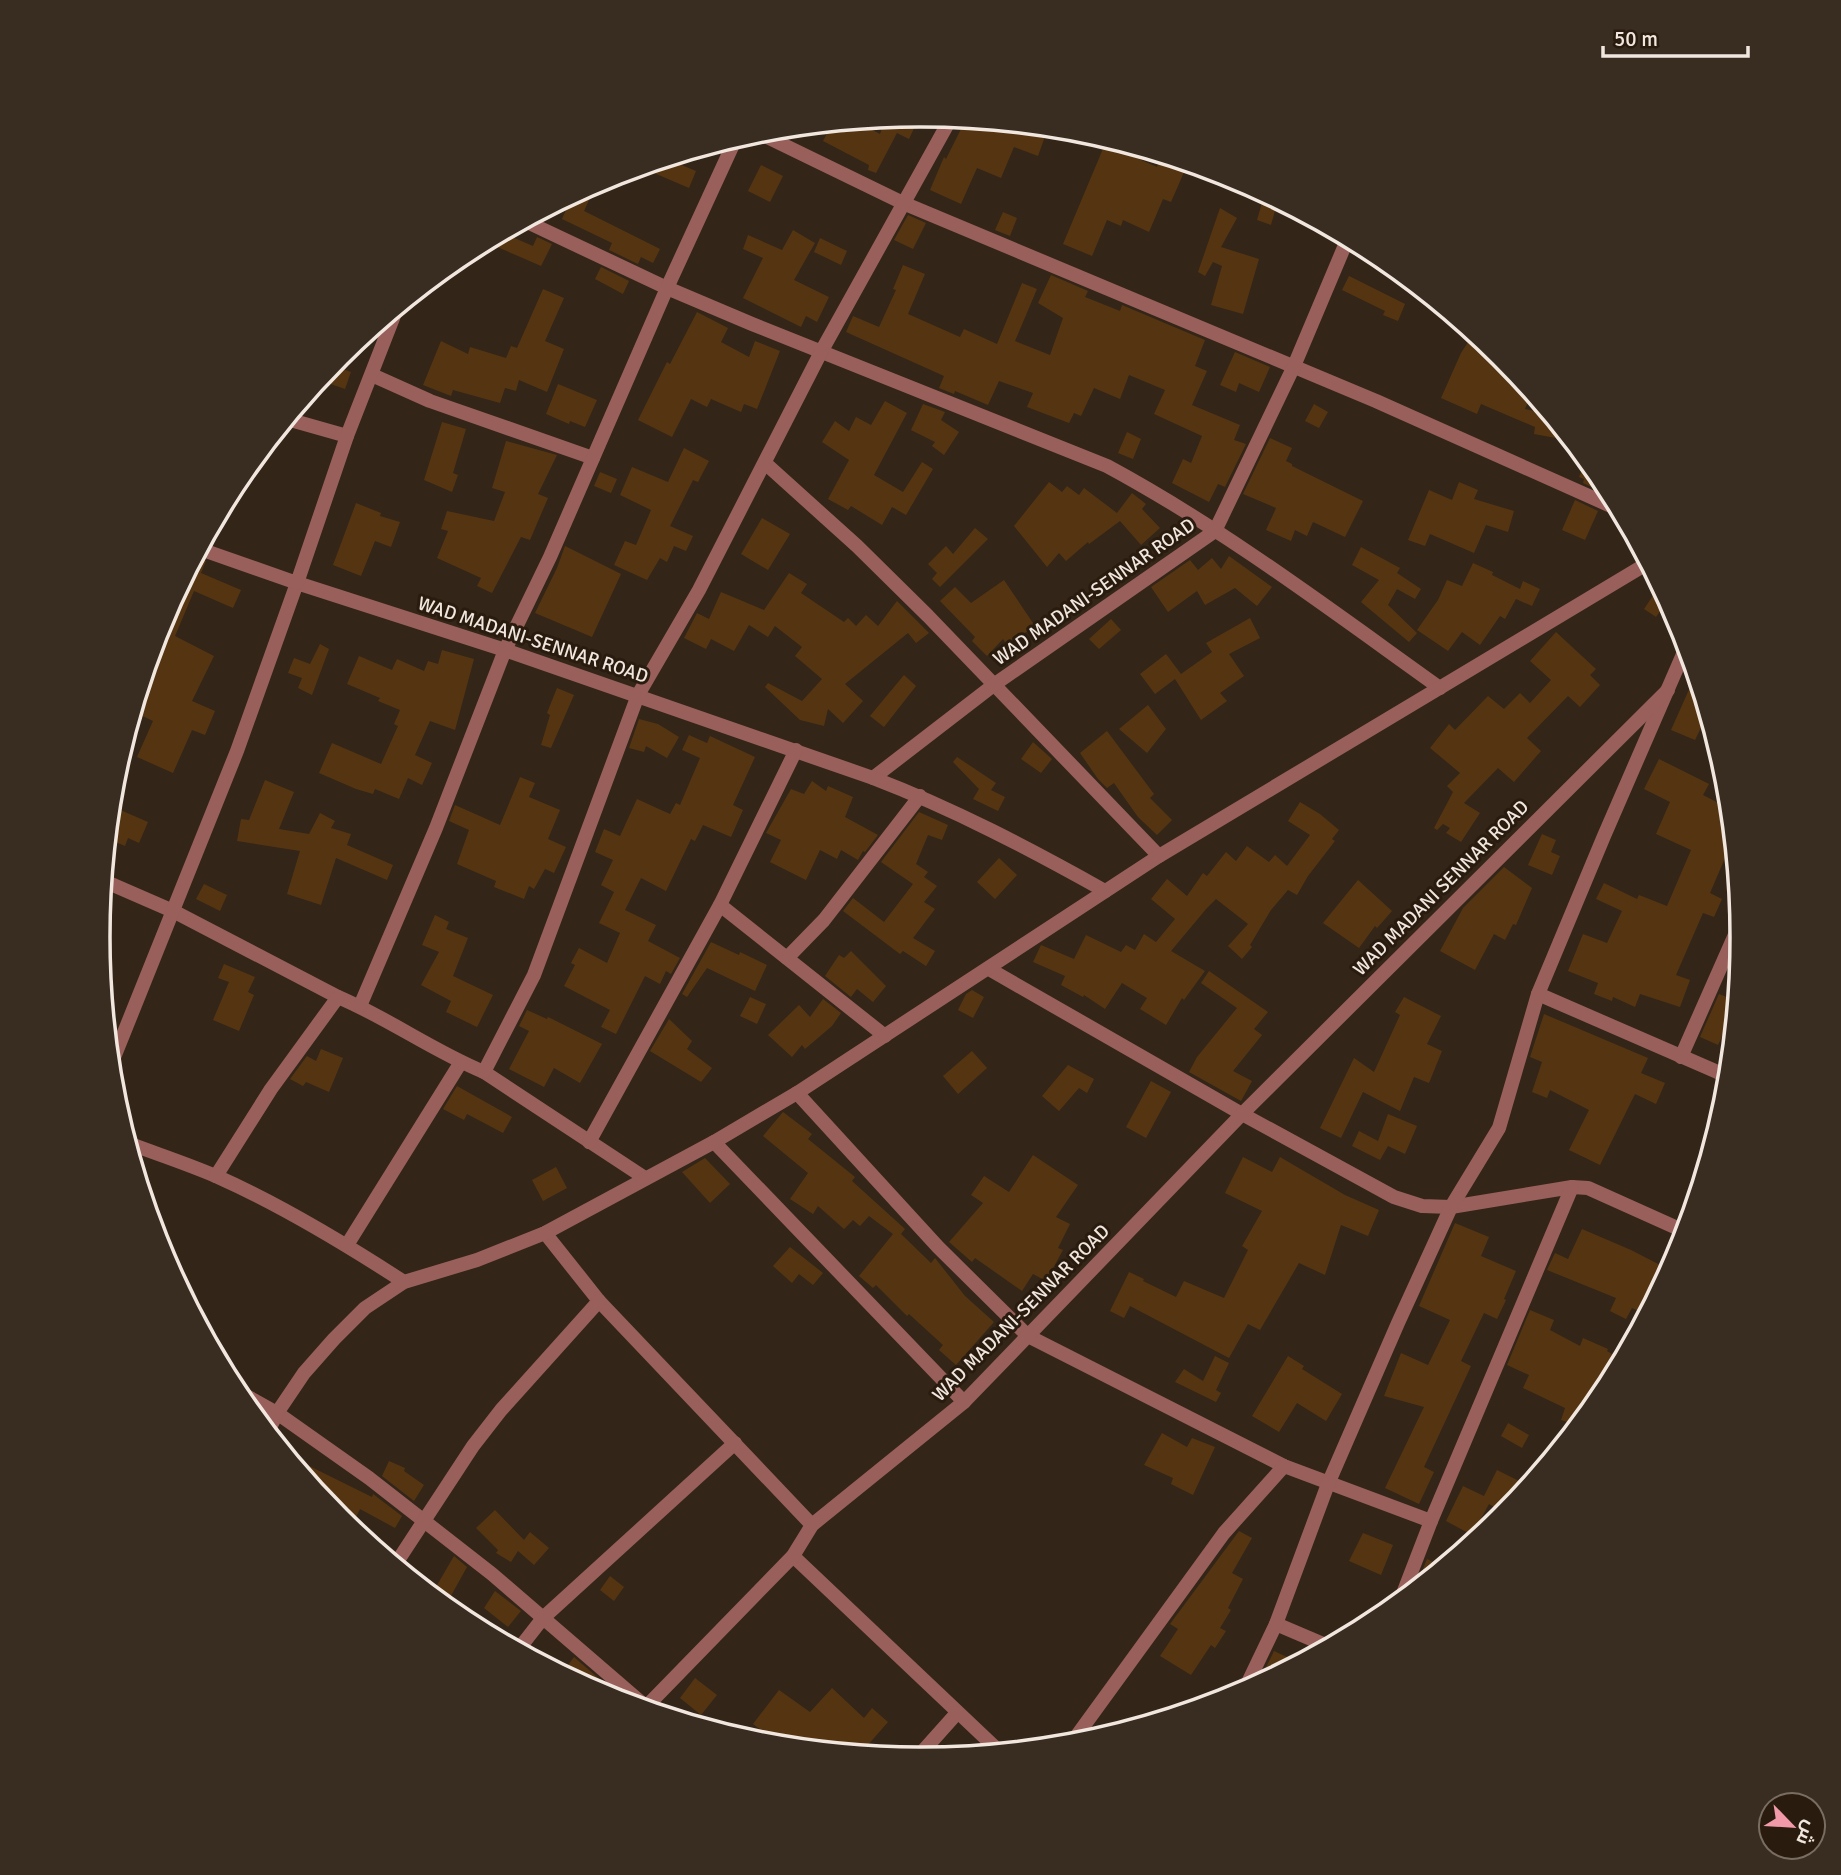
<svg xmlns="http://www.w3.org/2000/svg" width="1841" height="1875" font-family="Signika,Cairo,sans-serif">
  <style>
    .building { fill: #553511 }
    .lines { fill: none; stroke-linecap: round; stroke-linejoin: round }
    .minor { stroke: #995f5a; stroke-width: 14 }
    .tertiary { stroke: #995f5a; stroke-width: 14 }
    .labels { text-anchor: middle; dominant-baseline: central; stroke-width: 6; stroke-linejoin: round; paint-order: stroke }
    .street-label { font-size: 19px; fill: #f1e7df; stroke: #291c0f }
    .rim { fill: none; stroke: #f1e7df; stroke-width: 3.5 }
  </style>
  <rect width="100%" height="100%" fill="#332518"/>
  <g class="building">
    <polygon points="909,116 918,120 909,139 897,133 876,173 868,170 869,165 823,141 832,124 856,121 880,134 883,126 870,120"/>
    <polygon points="966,119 1048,128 1038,156 1014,147 1001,178 977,168 961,204 930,190 944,157 946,159"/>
    <polygon points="1105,144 1157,167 1162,155 1188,163 1171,202 1163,199 1149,232 1123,220 1121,226 1107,220 1092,256 1063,244"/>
    <polygon points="667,159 696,171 689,188 640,167"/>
    <polygon points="761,165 783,176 770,202 748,191"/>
    <polygon points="575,194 589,200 584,211 660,249 653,263 641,257 638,264 609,250 612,243 562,219 572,196"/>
    <polygon points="1262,203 1276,207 1271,225 1257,220"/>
    <polygon points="1220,208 1237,218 1221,247 1259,259 1243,314 1211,305 1222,266 1213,262 1205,276 1198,272"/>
    <polygon points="1003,212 1017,218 1010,236 995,230"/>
    <polygon points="908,215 926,223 913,249 894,240"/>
    <polygon points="793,230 815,243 794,280 829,297 817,322 806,316 801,327 743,298 763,258 743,249 748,235 782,250"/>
    <polygon points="503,233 533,246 537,237 552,244 541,266 495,246 496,244 492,242 494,237"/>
    <polygon points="820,238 847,251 841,265 814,252"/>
    <polygon points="903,265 925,274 908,314 960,337 964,329 997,344 1022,283 1037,289 1015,341 1050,355 1063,318 1038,303 1051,275 1088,291 1085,297 1120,311 1122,305 1205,340 1195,366 1207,371 1192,405 1240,425 1234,440 1246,444 1225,487 1218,484 1209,502 1172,483 1183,459 1191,463 1202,436 1154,414 1165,390 1129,375 1120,399 1094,388 1081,416 1074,413 1069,423 1027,407 1033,393 999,381 988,405 955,391 954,394 939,388 944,376 846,332 853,316 879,327 896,290 893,289"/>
    <polygon points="601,267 629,281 623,294 595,279"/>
    <polygon points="1349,276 1405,304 1398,321 1383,315 1385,311 1342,290"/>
    <polygon points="543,289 564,298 545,341 564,349 547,392 519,380 516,391 505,388 500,403 453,390 451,396 423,385 441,341 468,354 470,347 506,358 511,346 517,348"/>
    <polygon points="697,312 728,328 721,342 749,357 755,341 780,351 757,409 744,404 741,412 711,399 707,407 691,399 672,437 638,420 667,362 670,364"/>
    <polygon points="1474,333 1505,360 1501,369 1519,377 1532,393 1525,409 1549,414 1572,441 1534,434 1535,427 1481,404 1477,414 1441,398 1461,353"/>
    <polygon points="1235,352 1270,367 1259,392 1239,383 1236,392 1220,385"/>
    <polygon points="331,365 351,372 345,389 319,380"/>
    <polygon points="558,384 597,400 585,427 570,421 569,424 546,414"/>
    <polygon points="885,401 907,413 874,475 903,492 922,462 933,469 906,515 892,507 882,525 851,506 848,510 828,499 849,460 822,442 835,421 849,431 856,417 871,425"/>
    <polygon points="923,404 945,412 941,420 959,432 944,455 932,446 935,442 911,430"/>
    <polygon points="1314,404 1328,412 1319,428 1305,421"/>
    <polygon points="442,422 466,429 453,473 458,475 452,492 424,480"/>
    <polygon points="1127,432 1141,439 1133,459 1118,453"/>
    <polygon points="1270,438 1292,448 1286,461 1292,464 1292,466 1363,501 1345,537 1313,522 1307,536 1295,530 1291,541 1266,530 1276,508 1243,494"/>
    <polygon points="506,441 557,455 538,494 548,498 530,540 521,537 492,593 477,586 481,578 437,558 448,531 441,529 447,511 494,521 505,492 492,488"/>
    <polygon points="684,448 709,461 698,482 693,480 670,526 693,536 686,551 674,546 667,562 660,558 647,580 614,565 625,541 636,545 651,510 620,495 632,467 668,482"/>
    <polygon points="1587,459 1605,481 1609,490 1607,489 1605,493 1583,483 1584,479 1579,477"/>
    <polygon points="600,472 617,479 611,493 594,486"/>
    <polygon points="1049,482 1062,492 1067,486 1079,495 1084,488 1117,513 1132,493 1146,504 1142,509 1160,528 1141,545 1120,521 1089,544 1088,542 1066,561 1059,553 1047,567 1014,526"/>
    <polygon points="1459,482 1478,490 1474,499 1514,511 1508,532 1486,525 1474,553 1430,534 1425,546 1408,540 1429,490 1452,500"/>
    <polygon points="1575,500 1598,511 1585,540 1562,530"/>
    <polygon points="356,503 381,513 380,516 400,522 391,547 375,541 361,576 333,565"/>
    <polygon points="762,518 790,534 768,570 741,554"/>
    <polygon points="975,528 988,539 940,587 932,579 937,573 928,564 946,546 953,554"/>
    <polygon points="565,546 621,574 592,637 535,613 557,568"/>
    <polygon points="1361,547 1400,568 1397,573 1421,589 1415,599 1397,589 1388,605 1417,633 1409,642 1361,602 1379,580 1352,565"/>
    <polygon points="1229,556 1272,587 1257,606 1235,588 1205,605 1197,591 1168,612 1151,587 1190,560 1198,570 1212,558 1221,569"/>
    <polygon points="196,557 206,561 201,573 241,590 233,608 194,591 175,636 214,656 192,701 215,711 205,735 192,730 173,773 137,757 153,721 134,712 155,655 151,653 161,622"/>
    <polygon points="1473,563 1493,572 1492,575 1520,589 1523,581 1540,589 1532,606 1516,599 1505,619 1500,616 1480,645 1462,632 1448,651 1417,630 1438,600 1447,580 1462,586"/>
    <polygon points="789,573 807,584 801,593 844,622 848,618 856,626 866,615 878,626 897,601 929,633 916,643 908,633 845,684 863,701 843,723 828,709 824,726 800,720 765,687 768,683 802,701 822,679 795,656 802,647 775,626 768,637 749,625 734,651 711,639 706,649 684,638 697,613 709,619 721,592 764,610"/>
    <polygon points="1004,580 1035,626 1007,645 1003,639 987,656 972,641 975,637 940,601 955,587 971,603"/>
    <polygon points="1660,585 1668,600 1656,617 1644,609"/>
    <polygon points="1250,618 1260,638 1229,654 1244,676 1220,693 1227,701 1201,720 1175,679 1155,694 1140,674 1166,654 1181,674 1212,652 1206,643"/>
    <polygon points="1111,619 1121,630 1099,649 1089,639"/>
    <polygon points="1556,632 1596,669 1590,675 1600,685 1580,707 1568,696 1527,738 1541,751 1514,782 1498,768 1464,803 1480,813 1461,842 1446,833 1450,828 1443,824 1437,830 1434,828 1453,792 1447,786 1460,773 1430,748 1449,724 1455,730 1488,696 1504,709 1520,693 1530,703 1551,680 1530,661"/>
    <polygon points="320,644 329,649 312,695 298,688 302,678 288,673 294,658 310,664"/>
    <polygon points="442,650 474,659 455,730 430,721 415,755 432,763 422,785 408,778 399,799 375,789 373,794 356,789 319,773 332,743 381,764 398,726 394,724 400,710 378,701 380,698 347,684 359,656 392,670 397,659 424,671 428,661 438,664"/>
    <polygon points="1696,674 1708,713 1695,740 1671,730"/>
    <polygon points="904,675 916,686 884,727 870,716"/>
    <polygon points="557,688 574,695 551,748 541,745 550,715 547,713"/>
    <polygon points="1148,705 1166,729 1147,753 1119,729"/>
    <polygon points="639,719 658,724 679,737 667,758 646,746 644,752 629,748"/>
    <polygon points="1107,731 1154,794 1150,798 1172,820 1157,835 1138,817 1114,783 1107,788 1098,779 1080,753"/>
    <polygon points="689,735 707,743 710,736 755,757 733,805 743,810 731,837 703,825 695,841 691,839 666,891 641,878 625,910 656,925 648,941 680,958 671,974 666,971 660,984 645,976 616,1034 601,1027 610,1010 564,986 575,965 571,963 579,948 607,963 620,933 599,923 614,892 601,885 613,860 595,852 604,829 620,836 637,799 670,814 676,803 680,805 700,758 682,750"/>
    <polygon points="1033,742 1052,759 1041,773 1021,759"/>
    <polygon points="957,757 996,783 991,790 1005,797 998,811 973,799 979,789 953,762"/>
    <polygon points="1659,759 1709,784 1703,795 1730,809 1736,863 1725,858 1710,893 1722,899 1714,917 1703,913 1676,975 1690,980 1680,1007 1640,994 1635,1007 1613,997 1612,1001 1594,994 1598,983 1568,971 1583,934 1607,943 1622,911 1596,899 1604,883 1637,899 1639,895 1667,906 1691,850 1656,834 1670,802 1644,789"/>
    <polygon points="520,777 535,783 529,797 560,810 548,839 566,847 554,873 545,869 534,889 529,886 524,899 494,887 496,881 457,864 469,830 449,821 455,805 500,825"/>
    <polygon points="265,780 294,792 279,829 309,834 320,813 335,821 331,828 351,834 347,845 393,865 387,880 336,858 321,905 287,894 300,851 237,841 241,819 249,820"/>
    <polygon points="812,781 826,791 828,786 853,797 845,817 878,835 865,852 863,851 858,860 841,850 837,859 820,850 806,880 770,862 781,840 766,833 791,789 804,794"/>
    <polygon points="1300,802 1320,814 1339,830 1332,839 1335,841 1308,876 1297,895 1288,890 1271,910 1250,945 1252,947 1242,959 1228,946 1248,924 1216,899 1207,908 1171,951 1205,971 1184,1000 1182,998 1166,1025 1140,1009 1147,998 1122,983 1105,1009 1084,995 1083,997 1061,985 1065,976 1033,962 1041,945 1074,959 1086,935 1121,952 1126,945 1135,950 1144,934 1156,942 1175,919 1151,899 1167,879 1187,896 1203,873 1207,876 1226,852 1236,861 1247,846 1269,862 1275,855 1287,866 1310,835 1288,821"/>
    <polygon points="111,806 148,822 139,843 128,838 125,846 108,839"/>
    <polygon points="919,812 948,825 942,840 928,835 916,864 928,872 924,877 937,886 924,902 935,909 913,938 935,951 926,966 903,951 900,954 843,911 853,898 884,922 913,884 881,862"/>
    <polygon points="1542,834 1556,840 1551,852 1560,856 1552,875 1528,865"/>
    <polygon points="999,858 1017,875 995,899 977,882"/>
    <polygon points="1504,867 1532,888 1516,925 1513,924 1505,940 1494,934 1475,970 1440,951 1463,908"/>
    <polygon points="1358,880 1392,911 1377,928 1375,926 1359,948 1323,923"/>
    <polygon points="204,884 227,895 220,911 196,899"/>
    <polygon points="435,915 449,922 446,929 468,938 453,976 493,995 477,1027 446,1012 451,1001 421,985 439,952 422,945"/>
    <polygon points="711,942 739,955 740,952 767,965 755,991 707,968 687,997 682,994"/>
    <polygon points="851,951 886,986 873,1002 857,989 851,997 825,976 839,955 844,958"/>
    <polygon points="224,964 255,977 248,992 254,995 239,1031 213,1020 229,982 218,978"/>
    <polygon points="1209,971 1268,1012 1254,1029 1262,1035 1233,1071 1252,1081 1241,1101 1189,1072 1197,1057 1237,1008 1201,983"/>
    <polygon points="972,990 984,997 973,1018 958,1010 966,994"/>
    <polygon points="1719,994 1737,1001 1734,1031 1726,1028 1718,1045 1700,1037"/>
    <polygon points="750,997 766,1004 757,1024 740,1016"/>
    <polygon points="1404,997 1441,1016 1427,1044 1442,1051 1429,1083 1414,1077 1400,1111 1363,1092 1341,1138 1320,1128 1354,1058 1374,1072 1400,1015 1395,1012"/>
    <polygon points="823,999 841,1013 832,1026 805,1049 802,1045 792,1057 768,1035 799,1005 810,1017"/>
    <polygon points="527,1010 547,1019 548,1017 602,1044 580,1083 554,1068 544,1087 509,1069 529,1031 519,1026"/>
    <polygon points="1544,1014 1648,1058 1641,1073 1665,1083 1656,1104 1635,1094 1600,1165 1569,1150 1589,1110 1550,1090 1547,1098 1532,1092 1542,1062 1530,1057"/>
    <polygon points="669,1019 692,1041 687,1049 712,1068 701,1082 650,1051"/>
    <polygon points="321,1049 343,1058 329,1092 306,1082 303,1086 290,1079 307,1056 316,1061"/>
    <polygon points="972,1051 987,1068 958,1094 943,1076"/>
    <polygon points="1068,1065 1094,1079 1087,1093 1079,1088 1059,1111 1042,1096"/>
    <polygon points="1151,1081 1171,1092 1146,1138 1126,1127"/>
    <polygon points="457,1086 512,1117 503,1133 467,1114 464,1120 443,1109"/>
    <polygon points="783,1112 812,1134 808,1139 855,1177 852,1181 905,1229 901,1234 931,1263 935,1258 965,1296 994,1322 956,1365 939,1350 943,1345 909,1314 907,1316 876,1285 873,1288 859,1276 893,1234 869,1216 860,1226 853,1220 844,1229 818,1206 813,1214 790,1199 808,1173 763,1136"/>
    <polygon points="1388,1114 1417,1126 1405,1154 1388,1146 1380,1160 1352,1146 1359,1131 1378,1141"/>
    <polygon points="1033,1155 1078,1185 1056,1217 1070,1224 1058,1248 1063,1250 1046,1281 1033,1274 1022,1291 975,1258 972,1262 949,1242 983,1203 971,1195 984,1176 1009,1192"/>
    <polygon points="1243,1157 1272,1172 1280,1157 1345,1195 1379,1210 1368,1236 1341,1225 1325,1275 1299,1263 1260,1330 1248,1324 1229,1358 1130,1306 1124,1318 1110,1311 1129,1272 1144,1279 1143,1281 1176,1297 1184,1281 1224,1298 1248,1250 1242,1246 1262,1211 1225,1193"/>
    <polygon points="705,1158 730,1184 710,1203 682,1172"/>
    <polygon points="556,1167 567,1188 543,1201 532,1180"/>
    <polygon points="1455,1223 1489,1237 1481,1256 1516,1271 1504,1299 1506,1300 1497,1319 1484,1313 1461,1361 1471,1366 1424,1467 1434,1472 1419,1504 1385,1488 1424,1407 1384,1396 1401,1353 1428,1365 1450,1320 1419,1306"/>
    <polygon points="1582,1229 1631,1250 1670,1270 1647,1315 1632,1308 1626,1319 1610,1311 1616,1298 1547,1270 1555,1253 1568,1259"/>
    <polygon points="790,1247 823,1273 813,1285 799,1274 792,1283 773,1266"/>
    <polygon points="1530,1310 1554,1320 1550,1330 1580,1346 1583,1338 1608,1349 1607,1351 1612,1354 1584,1409 1591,1411 1579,1426 1561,1420 1565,1408 1523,1388 1529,1375 1507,1365"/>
    <polygon points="1215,1356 1229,1363 1216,1390 1221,1393 1216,1402 1175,1382 1184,1369 1203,1381"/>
    <polygon points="1288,1356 1304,1366 1302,1369 1342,1394 1326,1421 1297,1403 1279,1432 1252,1416"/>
    <polygon points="1508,1423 1529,1435 1522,1448 1501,1436"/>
    <polygon points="1162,1433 1187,1447 1192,1438 1215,1447 1193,1495 1171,1484 1173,1478 1144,1465"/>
    <polygon points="285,1454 372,1497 373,1494 402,1516 395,1528 360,1509 352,1525 338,1518"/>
    <polygon points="389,1461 405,1468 404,1471 424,1485 414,1501 382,1476"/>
    <polygon points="1497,1470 1529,1486 1506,1514 1489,1504 1472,1535 1446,1521 1463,1486 1484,1496"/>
    <polygon points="495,1510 524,1540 530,1532 549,1548 534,1565 518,1551 511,1562 496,1553 498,1550 476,1528"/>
    <polygon points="1239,1531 1252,1538 1232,1573 1243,1579 1228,1608 1231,1610 1220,1628 1226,1631 1215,1648 1211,1645 1191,1675 1160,1656 1178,1629 1170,1624"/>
    <polygon points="1363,1533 1393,1545 1381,1575 1349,1561"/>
    <polygon points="454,1556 467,1567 447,1603 433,1592"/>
    <polygon points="1427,1559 1443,1567 1414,1591"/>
    <polygon points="610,1576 624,1587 614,1601 600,1590"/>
    <polygon points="495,1591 521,1611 508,1627 484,1608"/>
    <polygon points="1274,1651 1300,1663 1257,1686"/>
    <polygon points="574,1657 628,1704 605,1697 573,1680 563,1672"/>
    <polygon points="695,1678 717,1695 701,1715 680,1698"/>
    <polygon points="832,1688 864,1718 872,1708 888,1722 860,1754 854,1753 837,1743 830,1751 782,1746 753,1724 779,1690 810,1712"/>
  </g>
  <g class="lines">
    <g class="minor">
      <polyline points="757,132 903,203 1376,401 1620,510"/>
      <path d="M525,221L667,288L752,324L1107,466C1224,529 1332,611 1440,688"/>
      <polyline points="372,375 430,401 593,458"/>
      <polyline points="287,419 347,436"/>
      <polyline points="766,464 857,546 928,616 1159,856"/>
      <polyline points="873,778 995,684 1215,531 1294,366 1348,238"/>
      <path d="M104,881L173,911L338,997C388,1018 433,1051 484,1072L645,1178"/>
      <polyline points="720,905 885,1036"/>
      <polyline points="787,958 824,920 920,796"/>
      <polyline points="989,969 1242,1114 1394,1197 1422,1206 1451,1207 1572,1187 1588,1188 1686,1232"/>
      <polyline points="1538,994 1729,1077"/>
      <polyline points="360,1006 436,828 505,650 550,557 667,288 736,138"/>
      <polyline points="1681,1057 1741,921"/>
      <path d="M111,1065L237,751L297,583L505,650L873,778C954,809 1030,849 1105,891"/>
      <polyline points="484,1072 534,975 638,695 699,590 821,352 951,118"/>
      <polyline points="797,1093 938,1247 1028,1336 1284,1466 1431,1521"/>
      <polyline points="589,1142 720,905 796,750"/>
      <polyline points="714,1142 964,1402"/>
      <path d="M128,1143C157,1154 188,1164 218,1177C283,1206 344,1243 404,1282"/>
      <polyline points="216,1176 271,1089 338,997"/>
      <polyline points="545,1233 599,1301 812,1525"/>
      <polyline points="347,1245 461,1062"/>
      <polyline points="234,1389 277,1413 369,1478 492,1574 651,1711"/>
      <polyline points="268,1432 277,1413 304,1373 334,1339 365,1308 404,1282 477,1260 545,1233 714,1142 797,1093 1159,856 1648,563"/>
      <polyline points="793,1556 1000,1752"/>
      <polyline points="395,1565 473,1446 501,1410 599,1301"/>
      <polyline points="1399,1604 1431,1521 1572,1187"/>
      <polyline points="1276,1624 1330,1647"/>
      <polyline points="518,1650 543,1618 735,1443"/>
      <polyline points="1243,1693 1276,1624 1328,1484 1398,1323 1451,1207 1499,1128 1538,994 1604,836 1687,645"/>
      <polyline points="644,1709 793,1556 812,1525 964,1402 1242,1114 1668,690"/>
      <polyline points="1070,1745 1224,1533 1284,1466"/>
      <polyline points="915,1760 957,1713"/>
    </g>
    <polyline class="tertiary" points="200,549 297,583 347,436 397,308"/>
  </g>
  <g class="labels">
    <g class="street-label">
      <text transform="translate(1094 592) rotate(-35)">WAD MADANI-SENNAR ROAD</text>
      <text transform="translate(533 640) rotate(18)">WAD MADANI-SENNAR ROAD</text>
      <text transform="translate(1441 888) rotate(-45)">WAD MADANI SENNAR ROAD</text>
      <text transform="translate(1021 1313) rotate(-45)">WAD MADANI-SENNAR ROAD</text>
    </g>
  </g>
  <path d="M0 0H1841V1875H0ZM110 937a810 810 0 1 1 1620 0a810 810 0 1 1-1620 0Z" fill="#392c20" fill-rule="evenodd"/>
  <path class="rim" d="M110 937a810 810 0 1 1 1620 0a810 810 0 1 1-1620 0Z"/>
  <g transform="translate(1792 1826) rotate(115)"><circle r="33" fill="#291c0f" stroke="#796d62" stroke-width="2"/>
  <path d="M0-5L12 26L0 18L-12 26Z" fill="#f39aaa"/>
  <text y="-10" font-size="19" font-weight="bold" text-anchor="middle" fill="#f1e7df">ش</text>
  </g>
  <path d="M1603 46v10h145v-10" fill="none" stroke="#f1e7df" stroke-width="3.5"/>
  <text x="1614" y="46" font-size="21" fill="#f1e7df" stroke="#291c0f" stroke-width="5" paint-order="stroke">50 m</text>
</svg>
